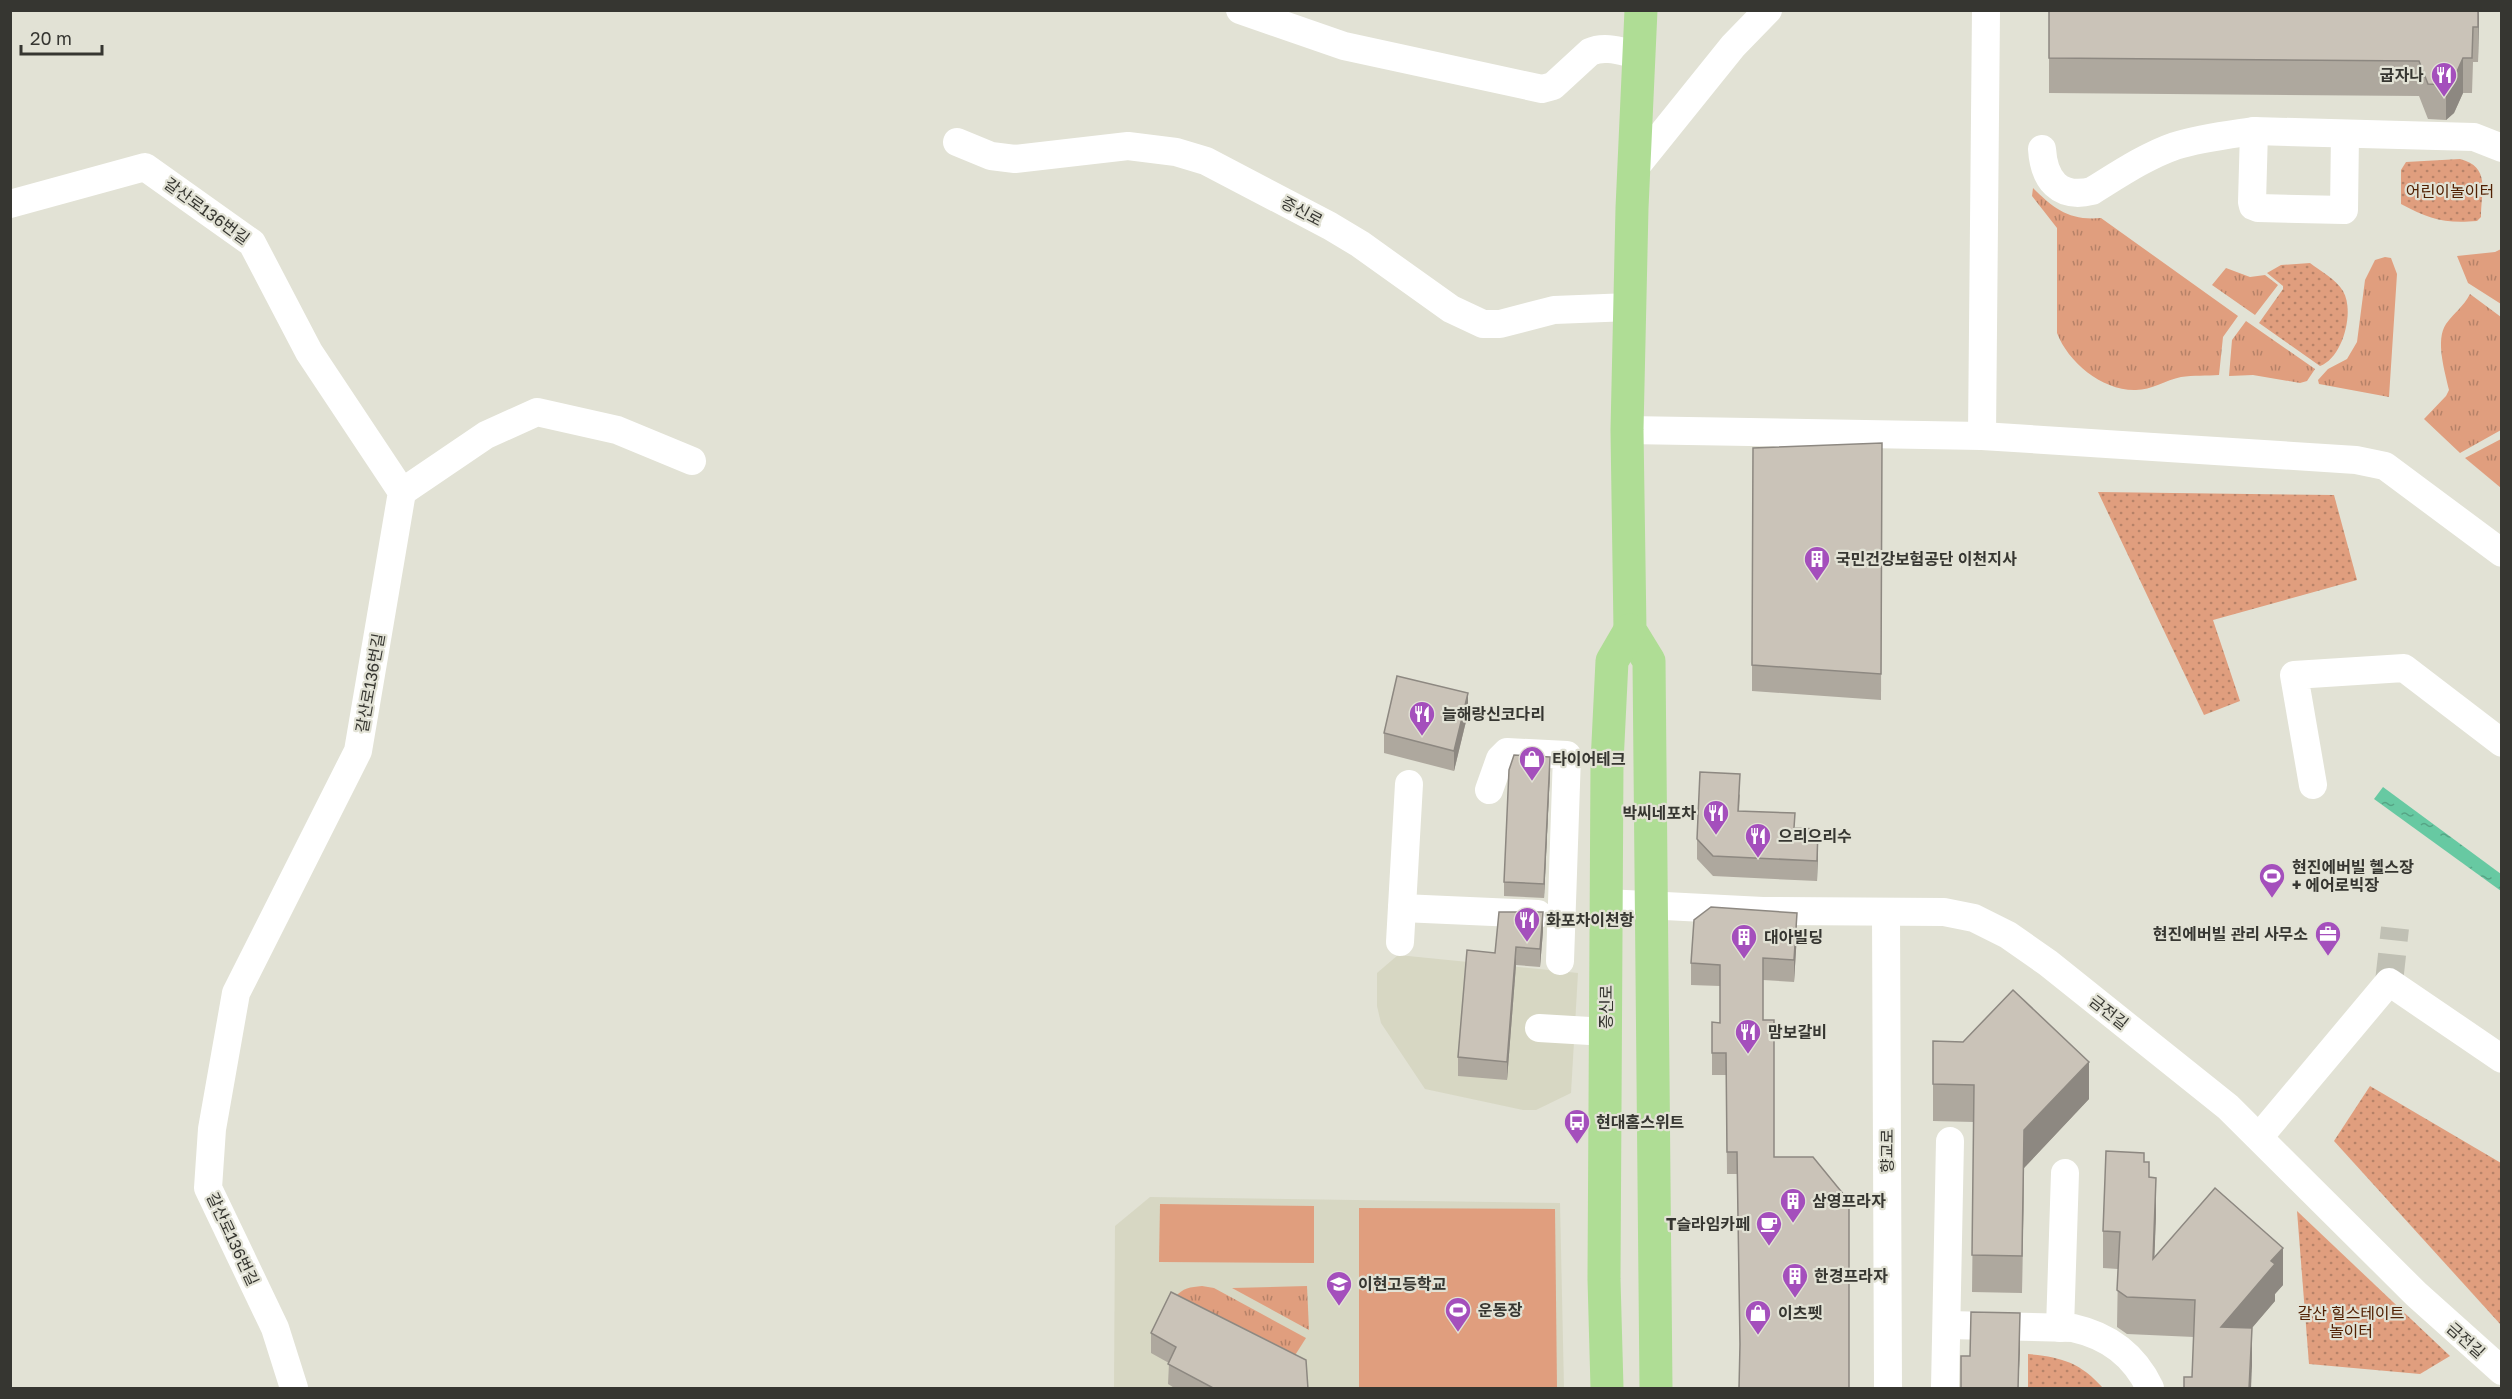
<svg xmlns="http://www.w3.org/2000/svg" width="2512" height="1399" font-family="'Golos Text','Noto Sans KR',sans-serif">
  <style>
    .built { fill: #d7d7c3 }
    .grass { fill: url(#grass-tufts) }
    .park { fill: url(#park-dots) }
    .pitch { fill: #e09e7e }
    .water { fill: url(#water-ripples) }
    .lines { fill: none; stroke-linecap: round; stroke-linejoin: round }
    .minor-tunnel { stroke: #c0c0b4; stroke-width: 28; stroke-dasharray: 28 14; stroke-linecap: butt }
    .minor { stroke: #fff; stroke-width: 28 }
    .major { stroke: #afdd95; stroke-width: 33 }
    .wall { fill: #aea89e }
    .shaded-wall { fill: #8d8881 }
    .building { fill: #cac3b8; stroke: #8d8881; stroke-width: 1.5 }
    .labels { text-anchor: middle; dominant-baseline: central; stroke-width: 4.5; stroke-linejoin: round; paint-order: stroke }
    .poi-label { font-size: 16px; font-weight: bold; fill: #363631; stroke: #e2e2d5; text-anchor: start }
    .park-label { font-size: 16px; fill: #512002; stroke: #e2e2d5 }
    .street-label { font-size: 16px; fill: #363631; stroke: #e2e2d5 }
  </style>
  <defs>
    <pattern id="grass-tufts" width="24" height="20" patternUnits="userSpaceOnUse" patternTransform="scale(1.5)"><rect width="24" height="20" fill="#e09e7e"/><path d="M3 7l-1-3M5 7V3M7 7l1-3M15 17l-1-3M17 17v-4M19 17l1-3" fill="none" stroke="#b68268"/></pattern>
    <pattern id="park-dots" width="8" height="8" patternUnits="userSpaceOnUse" patternTransform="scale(1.5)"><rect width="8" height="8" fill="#e09e7e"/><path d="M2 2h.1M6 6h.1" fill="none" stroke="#b68268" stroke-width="1.8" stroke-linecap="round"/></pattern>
    <pattern id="water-ripples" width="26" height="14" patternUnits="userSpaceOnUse" patternTransform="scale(1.5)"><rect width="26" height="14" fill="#67c9a2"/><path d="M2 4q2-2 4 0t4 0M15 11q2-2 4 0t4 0" fill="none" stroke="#56a485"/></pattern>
  </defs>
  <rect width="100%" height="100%" fill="#e2e2d5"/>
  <g class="built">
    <polygon points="1398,955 1578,973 1571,1093 1536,1110 1523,1110 1425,1089 1381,1023 1377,1006 1377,973"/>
    <polygon points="1150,1197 1560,1203 1564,1388 1114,1388 1115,1226"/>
  </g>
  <g class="grass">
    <path d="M2033,188C2054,209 2070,221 2101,218L2238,316L2223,337L2219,375C2207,376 2193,375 2181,377C2166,380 2151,390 2136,390C2102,391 2068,362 2057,333V228L2032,196Z"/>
    <polygon points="2501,249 2501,304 2468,283 2457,256 2495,252"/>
    <polygon points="2385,257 2391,258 2397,274 2389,397 2319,384 2318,380 2328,369 2347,359 2357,342 2365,280 2375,260"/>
    <polygon points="2226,268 2250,277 2265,275 2278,285 2255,315 2212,285"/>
    <path d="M2470,294L2501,317V430L2460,453L2424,419L2446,396L2449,390C2445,372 2435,340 2446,324C2454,313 2464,306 2470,294Z"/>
    <polygon points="2246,321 2315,369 2307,381 2300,383 2253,375 2229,376 2232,340"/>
    <polygon points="2501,439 2501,488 2465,458"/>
    <path d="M1202,1286L1214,1288L1306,1338L1292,1360L1175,1297C1183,1288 1190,1287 1202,1286Z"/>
    <polygon points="1307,1286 1309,1330 1232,1288"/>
  </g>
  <g class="park">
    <path d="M2460,159C2491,167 2481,191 2481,217L2477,221C2445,224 2429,219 2401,204V170L2406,162Z"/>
    <path d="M2310,263C2320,271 2336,279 2343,291C2355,311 2343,358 2320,366L2259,323L2283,289V286L2267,273L2281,265Z"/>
    <polygon points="2098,492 2334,495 2357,580 2213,620 2240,701 2204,715"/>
    <polygon points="2370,1086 2501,1163 2501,1325 2334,1141"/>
    <polygon points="2297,1211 2450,1356 2420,1374 2309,1364"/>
    <path d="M2028,1354C2061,1357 2080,1362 2103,1388H2028Z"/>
  </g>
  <g class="pitch">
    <polygon points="1160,1204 1314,1206 1314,1263 1159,1262"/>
    <polygon points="1359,1208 1555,1209 1557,1388 1359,1388"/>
  </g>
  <polygon class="water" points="2383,787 2501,874 2501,891 2374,799"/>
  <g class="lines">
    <polyline class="minor-tunnel" points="2389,982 2395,928"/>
    <g class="minor">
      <path d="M1240,10L1344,46L1542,89L1553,86L1590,52C1605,45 1623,52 1639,55"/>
      <polyline points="2254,131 2252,202 2253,206 2258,208 2344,210 2345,134"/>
      <polyline points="957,142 991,156 1015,159 1128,146 1176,152 1206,161 1330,226 1360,244 1451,309 1483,324 1500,324 1554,310 1630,307"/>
      <path d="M2042,149C2044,180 2059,199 2092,191C2118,175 2146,156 2175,146C2200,138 2227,135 2254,131L2474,137L2502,148"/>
      <polyline points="1634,169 1733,46 1768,10"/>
      <polyline points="10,204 145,167 252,243 309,352 402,492 358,751 236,993 212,1129 208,1188 275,1328 294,1388"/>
      <polyline points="1627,430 1982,436 2356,460 2385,466 2502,553"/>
      <polyline points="1982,436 1986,10"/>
      <polyline points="402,492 486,435 537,412 617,430 692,461"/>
      <polyline points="2313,785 2294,675 2404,668 2502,743"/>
      <polyline points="1489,790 1500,759 1507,752 1567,755 1560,961"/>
      <polyline points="1606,903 1763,911 1944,912 1974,918 2008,935 2048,963 2228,1107 2416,1294 2502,1371"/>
      <polyline points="1402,908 1538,914"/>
      <polyline points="1886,913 1888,1388"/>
      <polyline points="1400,942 1409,784"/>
      <polyline points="1539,1028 1607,1032"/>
      <polyline points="2260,1136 2389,982 2502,1059"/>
      <path d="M1947,1325L2073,1328C2109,1336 2134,1355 2150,1388"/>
      <polyline points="2060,1328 2065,1173"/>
      <polyline points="1945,1388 1950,1141"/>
    </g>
    <g class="major">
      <polyline points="1641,10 1632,208 1627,430 1630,630 1649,661 1656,1388"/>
      <polyline points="1607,1388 1604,1279 1607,763 1612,661 1630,630"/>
    </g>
  </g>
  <g class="wall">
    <polygon points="2049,10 2479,10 2478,62 2473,62 2472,93 2463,93 2454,113 2446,120 2428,119 2419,96 2049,93"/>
    <polygon points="1882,443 1881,700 1752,691 1752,665"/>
    <polygon points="1468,713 1454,771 1384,753 1384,733"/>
    <polygon points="1550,771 1544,898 1504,896 1504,882"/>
    <polygon points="1740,794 1739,811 1795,828 1818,849 1817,881 1713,876 1697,859 1697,839"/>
    <polygon points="1543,931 1540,967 1516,965 1507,1080 1458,1076 1458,1057 1495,953"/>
    <polygon points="1797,934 1794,982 1763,980 1740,1354 1737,1174 1727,1174 1726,1075 1712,1075 1712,1022 1720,1023 1720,986 1691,985 1691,963"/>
    <polygon points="1933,1041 2089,1099 2024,1168 2022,1293 1972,1292 1974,1122 1933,1121"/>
    <polygon points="2144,1162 2149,1177 2156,1215 2154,1257 2283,1285 2275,1294 2275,1301 2252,1328 2252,1366 2192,1377 2194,1337 2127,1334 2117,1327 2118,1269 2103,1268 2103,1231"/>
    <polygon points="1151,1333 1308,1386 1308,1389 1176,1389 1168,1384 1169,1363 1151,1353"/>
  </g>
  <g class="shaded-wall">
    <polygon points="2478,10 2479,17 2478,62"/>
    <polygon points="2463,58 2463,93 2454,113 2446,120 2446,85"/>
    <polygon points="1468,693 1468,713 1454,771 1454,751"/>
    <polygon points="1550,757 1550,771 1544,898 1544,884"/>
    <polygon points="1818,829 1818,849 1817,881 1817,861"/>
    <polygon points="1543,912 1543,931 1540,967 1540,949"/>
    <polygon points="1797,913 1797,934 1794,982 1794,960"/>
    <polygon points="1516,947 1516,965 1507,1080 1507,1062"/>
    <polygon points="2089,1062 2089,1099 2024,1168 2022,1293 2024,1130"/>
    <polygon points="2156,1178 2156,1215 2153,1296 2153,1259"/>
    <polygon points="2283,1248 2283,1285 2275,1294 2275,1301 2221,1364 2221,1327 2271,1261"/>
    <polygon points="2020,1313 2020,1350 2018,1389"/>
    <polygon points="2252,1328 2252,1366 2251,1389 2249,1389"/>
  </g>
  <g class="building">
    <polygon points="2049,10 2478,10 2478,27 2473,27 2472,58 2463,58 2454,78 2446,85 2428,84 2419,61 2049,58"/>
    <polygon points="1882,443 1881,674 1752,665 1753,448"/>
    <polygon points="1397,676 1468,693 1454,751 1384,733"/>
    <polygon points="1514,755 1550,757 1544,884 1504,882 1509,770"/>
    <polygon points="1700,772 1740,774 1738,811 1795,813 1794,828 1818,829 1817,861 1713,856 1697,839"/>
    <polygon points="1711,907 1797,913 1794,960 1763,958 1763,1020 1774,1020 1774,1157 1813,1157 1849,1201 1849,1389 1739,1389 1740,1344 1737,1152 1727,1152 1726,1053 1712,1053 1712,1022 1720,1023 1720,965 1691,963 1694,920"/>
    <polygon points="1499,912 1543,912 1540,949 1516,947 1507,1062 1458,1057 1467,950 1495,953"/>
    <polygon points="2013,990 2089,1062 2024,1130 2022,1256 1972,1255 1974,1085 1933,1084 1933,1041 1963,1042"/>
    <polygon points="2106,1151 2144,1153 2144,1162 2149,1162 2149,1177 2156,1178 2153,1259 2215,1188 2283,1248 2271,1261 2275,1264 2221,1327 2252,1328 2249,1389 2184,1389 2184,1377 2192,1377 2195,1300 2127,1297 2117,1290 2120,1232 2103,1231"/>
    <polygon points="1171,1292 1306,1360 1308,1389 1215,1389 1168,1364 1176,1347 1151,1333"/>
    <polygon points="1971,1312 2020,1313 2018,1389 1961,1388 1961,1356 1970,1356"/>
  </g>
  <defs>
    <g id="restaurant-pin" transform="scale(1.35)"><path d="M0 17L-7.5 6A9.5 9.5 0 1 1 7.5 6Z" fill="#a44fbc" stroke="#e2e2d5"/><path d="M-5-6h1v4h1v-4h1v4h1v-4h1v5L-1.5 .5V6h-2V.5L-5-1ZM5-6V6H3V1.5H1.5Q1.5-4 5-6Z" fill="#fff"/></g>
    <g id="building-pin" transform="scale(1.35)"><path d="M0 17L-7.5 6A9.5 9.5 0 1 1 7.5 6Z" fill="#a44fbc" stroke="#e2e2d5"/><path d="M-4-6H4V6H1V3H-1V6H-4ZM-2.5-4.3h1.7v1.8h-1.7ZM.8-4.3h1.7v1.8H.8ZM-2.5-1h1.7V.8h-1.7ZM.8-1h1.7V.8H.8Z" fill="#fff"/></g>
    <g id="shop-pin" transform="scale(1.35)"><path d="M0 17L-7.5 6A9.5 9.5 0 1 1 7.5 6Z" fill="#a44fbc" stroke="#e2e2d5"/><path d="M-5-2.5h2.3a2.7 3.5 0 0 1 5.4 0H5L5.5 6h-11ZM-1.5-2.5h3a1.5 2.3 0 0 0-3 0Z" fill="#fff"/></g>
    <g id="stadium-pin" transform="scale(1.35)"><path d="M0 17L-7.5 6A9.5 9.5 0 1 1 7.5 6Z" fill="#a44fbc" stroke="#e2e2d5"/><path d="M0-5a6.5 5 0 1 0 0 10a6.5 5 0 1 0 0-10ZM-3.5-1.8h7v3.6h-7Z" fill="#fff"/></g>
    <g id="office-pin" transform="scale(1.35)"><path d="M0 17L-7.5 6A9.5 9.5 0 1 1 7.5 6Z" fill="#a44fbc" stroke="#e2e2d5"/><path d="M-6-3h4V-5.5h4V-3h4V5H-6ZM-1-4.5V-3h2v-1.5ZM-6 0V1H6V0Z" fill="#fff"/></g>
    <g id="bus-pin" transform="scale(1.35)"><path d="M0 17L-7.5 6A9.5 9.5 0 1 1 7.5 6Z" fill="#a44fbc" stroke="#e2e2d5"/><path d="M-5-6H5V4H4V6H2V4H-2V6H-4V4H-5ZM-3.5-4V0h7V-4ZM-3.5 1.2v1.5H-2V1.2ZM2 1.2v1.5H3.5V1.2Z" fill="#fff"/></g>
    <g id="cafe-pin" transform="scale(1.35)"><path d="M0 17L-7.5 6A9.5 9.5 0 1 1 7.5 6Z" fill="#a44fbc" stroke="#e2e2d5"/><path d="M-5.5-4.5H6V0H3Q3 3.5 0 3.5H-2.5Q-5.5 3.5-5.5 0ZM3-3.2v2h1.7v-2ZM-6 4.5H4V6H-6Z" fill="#fff"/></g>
    <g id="school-pin" transform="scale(1.35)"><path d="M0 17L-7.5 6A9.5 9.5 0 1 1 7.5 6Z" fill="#a44fbc" stroke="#e2e2d5"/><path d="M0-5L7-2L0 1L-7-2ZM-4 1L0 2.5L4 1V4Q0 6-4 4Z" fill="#fff"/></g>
  </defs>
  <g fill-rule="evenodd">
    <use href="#restaurant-pin" x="2444" y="75"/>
    <use href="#building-pin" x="1817" y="559"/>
    <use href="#restaurant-pin" x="1422" y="714"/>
    <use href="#shop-pin" x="1532" y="759"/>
    <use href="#restaurant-pin" x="1716" y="813"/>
    <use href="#restaurant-pin" x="1758" y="836"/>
    <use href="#stadium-pin" x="2272" y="876"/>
    <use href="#restaurant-pin" x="1527" y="920"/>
    <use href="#office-pin" x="2328" y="934"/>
    <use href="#building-pin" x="1744" y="937"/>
    <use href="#restaurant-pin" x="1748" y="1032"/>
    <use href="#bus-pin" x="1577" y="1122"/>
    <use href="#building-pin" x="1793" y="1201"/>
    <use href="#cafe-pin" x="1769" y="1224"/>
    <use href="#building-pin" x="1795" y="1276"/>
    <use href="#school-pin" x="1339" y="1284"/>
    <use href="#stadium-pin" x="1458" y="1310"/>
    <use href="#shop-pin" x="1758" y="1313"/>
  </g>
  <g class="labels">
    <g class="poi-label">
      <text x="2424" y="75" text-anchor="end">굽자나</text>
      <text x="1836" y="559">국민건강보험공단 이천지사</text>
      <text x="1442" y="714">늘해랑신코다리</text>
      <text x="1552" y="759">타이어테크</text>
      <text x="1696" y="813" text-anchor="end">박씨네포차</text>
      <text x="1778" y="836">으리으리수</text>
      <text x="2292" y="867">현진에버빌 헬스장<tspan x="2292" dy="18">+ 에어로빅장</tspan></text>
      <text x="1546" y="920">화포차이천항</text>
      <text x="2308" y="934" text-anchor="end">현진에버빌 관리 사무소</text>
      <text x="1764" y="937">대아빌딩</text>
      <text x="1768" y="1032">맘보갈비</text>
      <text x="1596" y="1122">현대홈스위트</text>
      <text x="1812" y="1201">삼영프라자</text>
      <text x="1750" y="1224" text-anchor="end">T슬라임카페</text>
      <text x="1814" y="1276">한경프라자</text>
      <text x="1358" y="1284">이현고등학교</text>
      <text x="1478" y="1310">운동장</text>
      <text x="1778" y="1313">이츠펫</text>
    </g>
    <g class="park-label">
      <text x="2450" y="191">어린이놀이터</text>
      <text x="2351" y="1313">갈산 힐스테이트<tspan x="2351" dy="18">놀이터</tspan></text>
    </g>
    <g class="street-label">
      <text transform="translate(207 211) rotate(36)">갈산로136번길</text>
      <text transform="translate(1302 211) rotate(28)">증신로</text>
      <text transform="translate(370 683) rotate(-80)">갈산로136번길</text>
      <text transform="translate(1606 1007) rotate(-90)">증신로</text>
      <text transform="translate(2109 1012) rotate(38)">금전길</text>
      <text transform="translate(1887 1151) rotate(-90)">향교로</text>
      <text transform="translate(233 1239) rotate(65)">갈산로136번길</text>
      <text transform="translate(2466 1340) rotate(42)">금전길</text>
    </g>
  </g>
  <rect width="2512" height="1399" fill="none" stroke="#363631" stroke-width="24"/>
  <path d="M21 45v9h81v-9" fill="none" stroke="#363631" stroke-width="3"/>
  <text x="30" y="45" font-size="18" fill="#363631" stroke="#e2e2d5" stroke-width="4.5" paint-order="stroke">20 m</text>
</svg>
